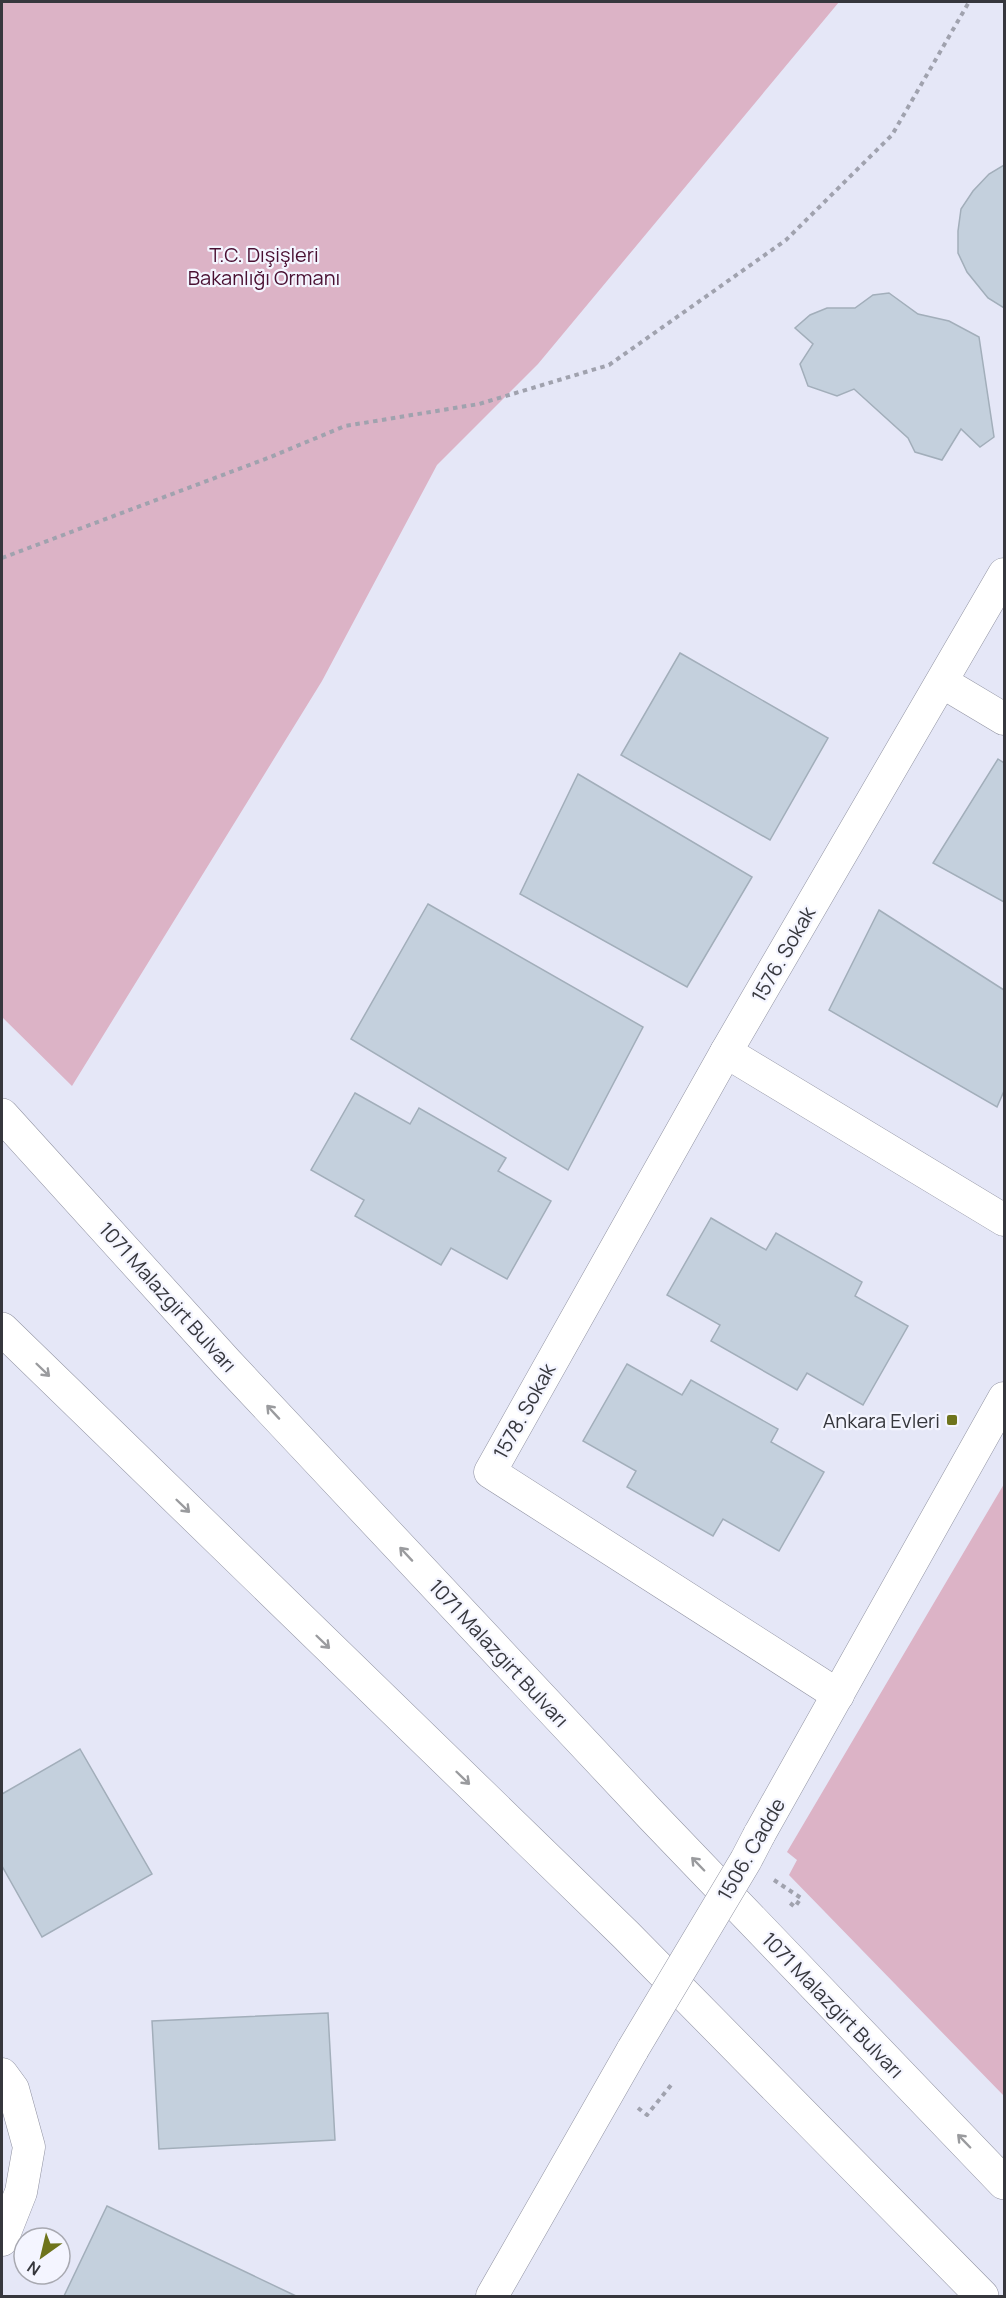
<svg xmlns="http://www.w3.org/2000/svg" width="1006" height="2298" font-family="Manrope,sans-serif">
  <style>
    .green { fill: #dcb3c6 }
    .building { fill: #c4d0dd; stroke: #a2aeba; stroke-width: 1.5 }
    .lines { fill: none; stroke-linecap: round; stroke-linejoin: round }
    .street-casing { stroke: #9193a2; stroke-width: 33 }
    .primary-casing { stroke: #9193a2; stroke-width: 34 }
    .path { stroke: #a0a2ae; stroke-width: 4; stroke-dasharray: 4.5 4.5; stroke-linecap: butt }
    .street { stroke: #fff; stroke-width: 32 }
    .primary { stroke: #fff; stroke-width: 33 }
    .street-bridge-casing { stroke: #9193a2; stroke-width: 33; stroke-linecap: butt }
    .street-bridge { stroke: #fff; stroke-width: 32 }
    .oneway { stroke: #9a9b9e }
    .poi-dot { fill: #6e741c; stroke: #f4f5ff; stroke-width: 2 }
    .labels { text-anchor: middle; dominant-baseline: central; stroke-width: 4.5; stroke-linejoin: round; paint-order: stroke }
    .park-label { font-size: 20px; fill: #4a1032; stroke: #f4f5ff }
    .street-label { font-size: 20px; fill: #36373d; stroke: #f4f5ff }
    .poi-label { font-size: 20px; fill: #36373d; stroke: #f4f5ff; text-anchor: end }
  </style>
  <rect width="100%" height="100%" fill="#e5e7f7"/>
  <g class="green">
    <polygon points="2,2 839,2 538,364 437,465 322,681 72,1086 2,1017"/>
    <polygon points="1004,1484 1004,2096 789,1875 797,1860 787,1852"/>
  </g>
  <g class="building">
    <polygon points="1004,165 1004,308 988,298 967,272 958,253 958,231 961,209 973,191 989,174"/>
    <polygon points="889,293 918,314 949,321 979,337 994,437 980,447 961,429 942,460 915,452 908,438 854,389 837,396 808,386 800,364 813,344 795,328 810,315 827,308 855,308 873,295"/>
    <polygon points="680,653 828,738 770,840 621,755"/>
    <polygon points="998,759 1004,763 1004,902 933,863"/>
    <polygon points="578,774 752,877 687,987 520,894"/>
    <polygon points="428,904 643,1027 568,1170 351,1039"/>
    <polygon points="879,910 1004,990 1004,1091 997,1107 829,1010"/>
    <polygon points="355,1093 410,1124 419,1108 506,1158 498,1171 551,1201 507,1279 451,1248 441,1265 355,1216 364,1200 311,1170"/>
    <polygon points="711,1218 766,1250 776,1233 862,1282 855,1296 908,1326 863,1405 807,1373 797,1390 711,1341 720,1325 667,1295"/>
    <polygon points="627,1364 682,1395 691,1380 778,1429 771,1442 824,1472 779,1551 723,1519 713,1536 627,1487 636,1471 583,1441"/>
    <polygon points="80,1749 152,1874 42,1937 2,1866 2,1794"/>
    <polygon points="328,2013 335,2140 159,2149 152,2021"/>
    <polygon points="107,2206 296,2296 64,2296"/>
  </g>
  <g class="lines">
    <g class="street-casing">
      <g id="street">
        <polyline points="1004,574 726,1052 1004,1220"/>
        <polyline points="942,682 1004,719"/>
        <polyline points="726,1052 490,1472 838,1695"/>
        <polyline points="759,1835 1004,1398"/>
        <polyline points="2,2074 13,2089 29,2147 21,2192 2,2240"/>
        <polyline points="492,2296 633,2049"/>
      </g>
    </g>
    <g class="primary-casing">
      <g id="primary">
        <polyline points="2,1115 227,1363 652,1816 1004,2183"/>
        <polyline points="2,1329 626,1935 982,2296"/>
      </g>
    </g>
    <g class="path">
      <polyline points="2,558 268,458 345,426 479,404 609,365 786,240 892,135 969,2"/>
      <polyline points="774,1880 801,1898 795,1907 790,1903"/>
      <polyline points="638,2108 647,2115 672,2084"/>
    </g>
    <use href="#street" class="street"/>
    <use href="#primary" class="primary"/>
    <g class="street-bridge-casing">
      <polyline id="street-bridge" points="633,2049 746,1860 759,1835"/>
    </g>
    <use href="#street-bridge" class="street-bridge"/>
  </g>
  <defs><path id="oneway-shaft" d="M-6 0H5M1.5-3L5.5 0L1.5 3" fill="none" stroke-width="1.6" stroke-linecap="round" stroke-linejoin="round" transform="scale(1.5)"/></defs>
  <g class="oneway">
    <use href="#oneway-shaft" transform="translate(43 1370) rotate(44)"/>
    <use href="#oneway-shaft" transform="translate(273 1412) rotate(-133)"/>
    <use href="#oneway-shaft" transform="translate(183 1506) rotate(44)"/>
    <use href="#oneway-shaft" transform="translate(406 1554) rotate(-133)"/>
    <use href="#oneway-shaft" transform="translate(323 1642) rotate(44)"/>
    <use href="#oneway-shaft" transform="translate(463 1778) rotate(44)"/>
    <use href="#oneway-shaft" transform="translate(698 1864) rotate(-134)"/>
    <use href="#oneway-shaft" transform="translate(964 2141) rotate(-134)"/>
  </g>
  <rect class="poi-dot" x="946" y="1414" width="12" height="12" rx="3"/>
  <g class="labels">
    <g class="park-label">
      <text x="264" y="254">T.C. Dışişleri<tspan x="264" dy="23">Bakanlığı Ormanı</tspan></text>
    </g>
    <g class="street-label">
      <text transform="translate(783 954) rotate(-60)">1576. Sokak</text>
      <text transform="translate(168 1297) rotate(48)">1071 Malazgirt Bulvarı</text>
      <text transform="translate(524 1411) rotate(-61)">1578. Sokak</text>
      <text transform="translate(499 1653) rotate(47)">1071 Malazgirt Bulvarı</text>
      <text transform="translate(751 1849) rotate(-60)">1506. Cadde</text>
      <text transform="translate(833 2005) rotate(46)">1071 Malazgirt Bulvarı</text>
    </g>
    <g class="poi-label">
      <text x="940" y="1420">Ankara Evleri</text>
    </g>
  </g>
  <rect width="1006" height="2298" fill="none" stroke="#36373d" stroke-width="6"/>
  <g transform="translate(42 2256) rotate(214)"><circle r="28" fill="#f4f5ff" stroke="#a8a9b1" stroke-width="1.5"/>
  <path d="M0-4.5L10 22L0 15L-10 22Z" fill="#6e741c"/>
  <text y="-9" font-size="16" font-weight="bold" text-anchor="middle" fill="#36373d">N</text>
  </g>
</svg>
